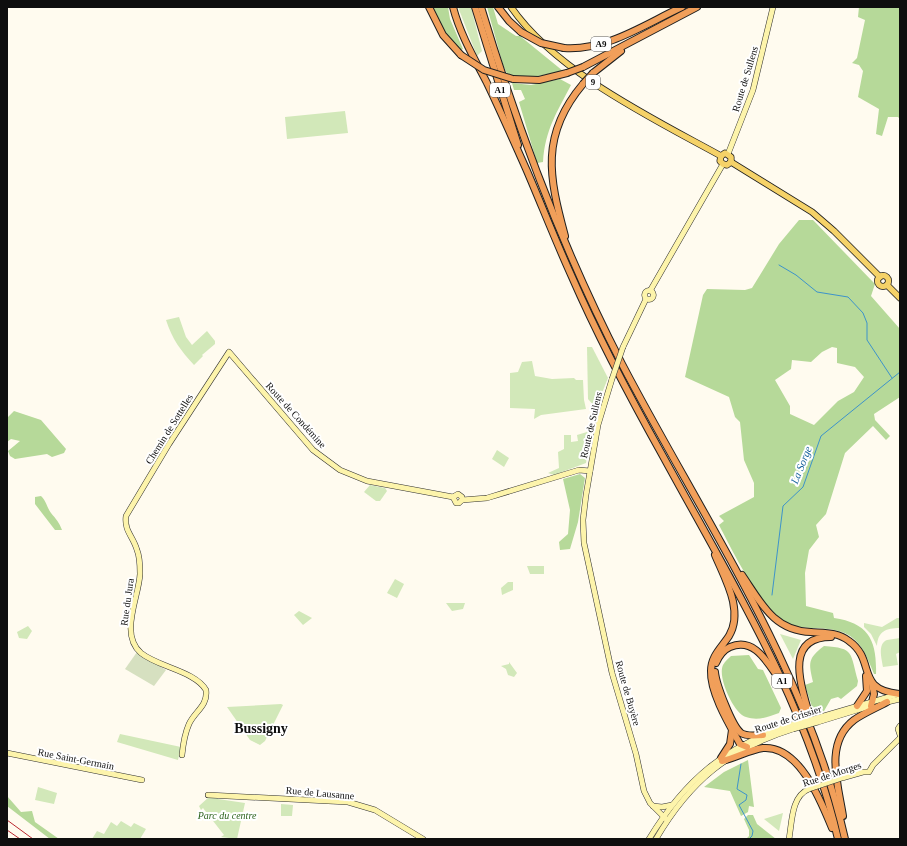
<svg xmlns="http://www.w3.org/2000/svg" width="907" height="846" font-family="'Times New Roman',serif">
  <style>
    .green { fill: #d2e8b9 }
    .forest { fill: #b6d999; fill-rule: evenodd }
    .cemetery { fill: #d6e0c0 }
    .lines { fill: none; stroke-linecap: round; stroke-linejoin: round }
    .stream { stroke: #3d93ca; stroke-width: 1 }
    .secondary-casing { stroke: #303030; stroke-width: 6 }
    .primary-casing { stroke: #1f1f1f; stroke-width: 7 }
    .highway-casing { stroke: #1f1f1f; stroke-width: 8 }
    .secondary { stroke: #fdf4ab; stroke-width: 5 }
    .primary { stroke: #f5d268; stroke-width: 5.5 }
    .highway { stroke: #f19f5a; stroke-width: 6 }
    .rail { stroke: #bb2830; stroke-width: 1 }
    .secondary-bridge-casing { stroke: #303030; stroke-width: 6; stroke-linecap: butt }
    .highway-bridge-casing { stroke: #1f1f1f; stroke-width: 8; stroke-linecap: butt }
    .secondary-bridge { stroke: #fdf4ab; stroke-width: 5 }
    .highway-bridge { stroke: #f19f5a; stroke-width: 6 }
    .labels { text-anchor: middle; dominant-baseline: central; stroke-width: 4; stroke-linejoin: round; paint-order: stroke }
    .shield { fill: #fff; stroke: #565656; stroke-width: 1 }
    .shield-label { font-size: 9px; font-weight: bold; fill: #0e0e0e }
    .street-label { font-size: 10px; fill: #0e0e0e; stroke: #fff }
    .park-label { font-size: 10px; font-style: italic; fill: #2e641f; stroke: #fff }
    .water-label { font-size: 11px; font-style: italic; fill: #19649d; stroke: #fff }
    .district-label { font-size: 14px; font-weight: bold; fill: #0e0e0e; stroke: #fff }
  </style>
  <rect width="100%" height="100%" fill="#fffbef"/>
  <g class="green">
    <polygon points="458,7 471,7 482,51 477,56"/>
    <polygon points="345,111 348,133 287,139 285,117"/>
    <path d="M179,317L186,337L192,345L207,331L215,341V344L202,355L203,356L194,365C181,351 172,339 166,320Z"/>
    <polygon points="587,347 592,347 608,378 596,408 588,399"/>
    <polygon points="532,361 535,376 552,379 574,378 576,380 583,380 584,400 586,409 541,415 534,419 535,409 510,408 510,373 518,372 522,362"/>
    <polygon points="593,425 586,463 554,475 548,473 559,468 558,452 564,449 564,435 571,435 571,442 578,441 577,435 587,432 589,426"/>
    <polygon points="497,450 509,458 504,467 492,459"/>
    <polygon points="370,485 385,488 387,491 380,501 376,501 364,492"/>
    <polygon points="527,566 544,566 544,574 530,574"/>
    <polygon points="395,579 404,584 397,598 387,593"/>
    <polygon points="508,582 513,582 513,590 502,595 501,588"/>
    <polygon points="446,603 465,603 463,609 452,611"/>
    <polygon points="299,611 312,618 303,625 294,615"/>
    <path d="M897,618H900V628C886,628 878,631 877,646L871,634L864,627V623L882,627Z"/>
    <polygon points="28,626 32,631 27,639 19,638 17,632"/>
    <polygon points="780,634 801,640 793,659"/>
    <path d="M900,638V652L896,654L898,665L883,667C882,659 877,644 887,640C891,639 896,639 900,638Z"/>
    <polygon points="509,662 517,673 514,677 508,675 506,669 501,666 509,664"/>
    <polygon points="281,704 283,705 265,741 260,745 250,740 227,707"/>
    <polygon points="120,734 181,747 178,760 117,742"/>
    <polygon points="38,787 57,793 54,804 35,800"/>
    <polygon points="218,796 218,799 245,803 237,839 221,837 224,835 203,808 201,810 199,806 209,797"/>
    <polygon points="281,804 293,805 292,816 281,816"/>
    <polygon points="783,813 779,831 764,819"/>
    <polygon points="121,821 131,827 134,823 146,829 140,839 92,839 97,831 104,834 111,822 117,826"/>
  </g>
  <g class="forest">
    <polygon points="433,7 448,7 450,19 463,49 459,51 443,31"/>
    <polygon points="487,7 493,7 498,24 516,36 520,36 563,71 533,77 508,76 503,65"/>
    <polygon points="859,7 900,7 900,119 898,117 888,117 882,136 876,134 879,109 858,97 863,71 859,65 852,63 857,58 865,20 858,17"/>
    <path d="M560,79L571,85C557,112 545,130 543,162L537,163L519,102L525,99L521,90H514L512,83L531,85Z"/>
    <path d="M799,220H813L875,284L871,296L900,329V397L874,414L875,420L890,436L886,440L873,426L845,453L826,514L816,525L819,537L809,550L805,573L806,606L833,613L834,618C869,623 877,641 876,674H874C860,638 852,629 812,628C802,627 792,627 783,621C758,603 733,552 719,525L724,521L719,516L754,497V483L744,460L740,422L735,417L729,397L685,377L703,295L707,289L745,290L752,288L779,244ZM832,347L837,348V363L855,367L864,377L854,392L838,401L814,425L790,414V406L775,380L791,369L792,360L811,362L822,352Z"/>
    <polygon points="14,411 41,420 66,449 64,453 52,457 47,454 15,459 10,456 8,451 20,441 11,439 7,442 7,418"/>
    <polygon points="580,474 585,478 578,522 570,549 560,550 559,542 568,534 570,510 563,479"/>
    <path d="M41,496C47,502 47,508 51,513C56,519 59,522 62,530H55L35,504V497Z"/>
    <path d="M824,646C855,648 850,653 858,681L857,686L841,699L838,697L831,699L824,711L814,713L805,685L813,682C809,663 807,659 824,646Z"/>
    <path d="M749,655L758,669L763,670L781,708L779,713C768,717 758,721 746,717C734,714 717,677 723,665C725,661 729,658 731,656Z"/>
    <polygon points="748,760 754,807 749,806 748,812 741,816 730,791 704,787 724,772"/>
    <polygon points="7,796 21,812 32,811 35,822 59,839 50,839 7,806"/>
    <polygon points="748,815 753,815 757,824 776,839 746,839 749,836 749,830 744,819"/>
  </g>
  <polygon class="cemetery" points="137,652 166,670 154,686 125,669"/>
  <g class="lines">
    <g class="stream">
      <polyline points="779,265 796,275 817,292 848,297 863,313 867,323 867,340 892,378"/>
      <polyline points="772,595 783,506 803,487 821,436 900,372"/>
      <polyline points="741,764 737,789 747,795 746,800 739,805 753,831 752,836 749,839"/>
    </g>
    <g class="secondary-casing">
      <g id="secondary">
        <polyline points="728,154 753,90 773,7"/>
        <circle cx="649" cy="295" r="4.5"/>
        <polyline points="650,291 723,164"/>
        <polyline points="623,347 646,299"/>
        <polyline points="612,379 598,425 586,495 583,520 584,543 612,673 636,754 644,791 650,803 667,820"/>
        <polyline points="453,497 456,503 459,503 462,500"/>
        <polyline points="453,497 458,494 462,497 462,500"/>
        <polyline points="462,500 487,498 579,470 590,471"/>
        <polyline points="883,703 900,699"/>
        <polyline points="817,718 899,694"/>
        <polyline points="818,722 870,706"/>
        <polyline points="900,726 898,729 900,735"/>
        <polyline points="7,753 142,780"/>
        <path d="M182,755C183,745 185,733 189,724C195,711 208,706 206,690C195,671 158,667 141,653C119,634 139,597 140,574C140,566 140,557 137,550C133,536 124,531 126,516L169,444L229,352L313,450L340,470L367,481L453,497"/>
        <polyline points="842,778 863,772 869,772 873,765 900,738"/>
        <polyline points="208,795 348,802 375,810 423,839"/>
        <polyline points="653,806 662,807 672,805"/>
        <path d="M649,839C685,780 725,746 791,725"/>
        <path d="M656,839C690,781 729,749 793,729"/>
        <path d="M789,839C792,823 791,796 809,789"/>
      </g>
    </g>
    <g class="primary-casing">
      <g id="primary">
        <path d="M511,7C556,72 652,118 721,156"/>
        <polyline points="721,156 725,153 731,157 731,162"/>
        <polyline points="721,156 720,161 723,164 727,165 731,162"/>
        <polyline points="731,162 812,212 834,231 880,277"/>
        <circle cx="883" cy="281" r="5.5"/>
        <polyline points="887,285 900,298"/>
      </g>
    </g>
    <g class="highway-casing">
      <g id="highway">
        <polyline points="429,7 443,35 461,55"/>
        <path d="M453,7C460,34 474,58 487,83C501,112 514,142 527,171C542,206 556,242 572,277C599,339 631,399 664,458C731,581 806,701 838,839"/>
        <polyline points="475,7 518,145"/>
        <path d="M481,7C518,130 563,250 622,364C703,519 806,667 845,839"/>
        <polyline points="498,7 509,21 521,32"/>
        <path d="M564,48C607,51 645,24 682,7"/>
        <polyline points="583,67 697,7"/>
        <polyline points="593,73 621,51"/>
        <polyline points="513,79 539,80 567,73"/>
        <path d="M565,236C549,177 540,135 583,84"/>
        <path d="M715,555C725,579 744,611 729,636C721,648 711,656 711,671C710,693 730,726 740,744L747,747"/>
        <path d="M742,575C761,603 774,631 811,632C824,633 838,632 849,641C877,661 854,689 899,694"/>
        <path d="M716,663C719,656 723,650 730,647C753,637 766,660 777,676"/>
        <path d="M715,672C716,684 732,726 741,733C747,737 756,735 763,735"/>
        <polyline points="857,706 867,691 866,676"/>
        <polyline points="871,706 874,694 872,684"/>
        <path d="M811,721C804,693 780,637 831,637"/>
        <polyline points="721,758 730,744 732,730"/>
        <path d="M722,761C736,758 749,750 763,748C799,745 821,801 832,828"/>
        <path d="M843,816C838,784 824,743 854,720C864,713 876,708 887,702"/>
      </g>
    </g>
    <use href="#secondary" class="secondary"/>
    <use href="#primary" class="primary"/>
    <use href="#highway" class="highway"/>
    <g class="rail">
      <polyline points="7,820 33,839"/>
      <polyline points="7,830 20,839"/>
    </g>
    <g class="secondary-bridge-casing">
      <g id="secondary-bridge">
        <polyline points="612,379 623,347"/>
        <polyline points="791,725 817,718"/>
        <polyline points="793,729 818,722"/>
        <polyline points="809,789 842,778"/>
      </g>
    </g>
    <g class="highway-bridge-casing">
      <g id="highway-bridge">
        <polyline points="521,32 541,43 564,48"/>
        <polyline points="461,55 484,70 513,79"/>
        <polyline points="567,73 583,67"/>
        <polyline points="583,84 593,73"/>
      </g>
    </g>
    <use href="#secondary-bridge" class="secondary-bridge"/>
    <use href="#highway-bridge" class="highway-bridge"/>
  </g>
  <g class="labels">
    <g class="shield">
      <rect x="591" y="37" width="20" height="14" rx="3"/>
      <rect x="586" y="75" width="14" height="14" rx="3"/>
      <rect x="490" y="83" width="20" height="14" rx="3"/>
      <rect x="772" y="674" width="20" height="14" rx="3"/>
    </g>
    <g class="shield-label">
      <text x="601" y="44">A9</text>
      <text x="593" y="82">9</text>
      <text x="500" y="90">A1</text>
      <text x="782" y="681">A1</text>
    </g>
    <g class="street-label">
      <text transform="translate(745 79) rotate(-73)">Route de Sullens</text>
      <text transform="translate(296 415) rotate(48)">Route de Condémine</text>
      <text transform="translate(591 425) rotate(-77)">Route de Sullens</text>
      <text transform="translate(169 429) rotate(-58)">Chemin de Sottelles</text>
      <text transform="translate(127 602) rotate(-82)">Rue du Jura</text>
      <text transform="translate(628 693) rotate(74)">Route de Buyère</text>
      <text transform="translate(788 719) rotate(-18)">Route de Crissier</text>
      <text transform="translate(76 759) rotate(11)">Rue Saint-Germain</text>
      <text transform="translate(832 774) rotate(-18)">Rue de Morges</text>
      <text transform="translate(320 793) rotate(5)">Rue de Lausanne</text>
    </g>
    <g class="park-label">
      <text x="227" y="815">Parc du centre</text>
    </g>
    <g class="water-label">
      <text transform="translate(801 465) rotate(-68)">La Sorge</text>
    </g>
    <g class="district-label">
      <text x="261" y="728">Bussigny</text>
    </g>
  </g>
  <rect width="907" height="846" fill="none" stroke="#0e0e0e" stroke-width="16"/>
</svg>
